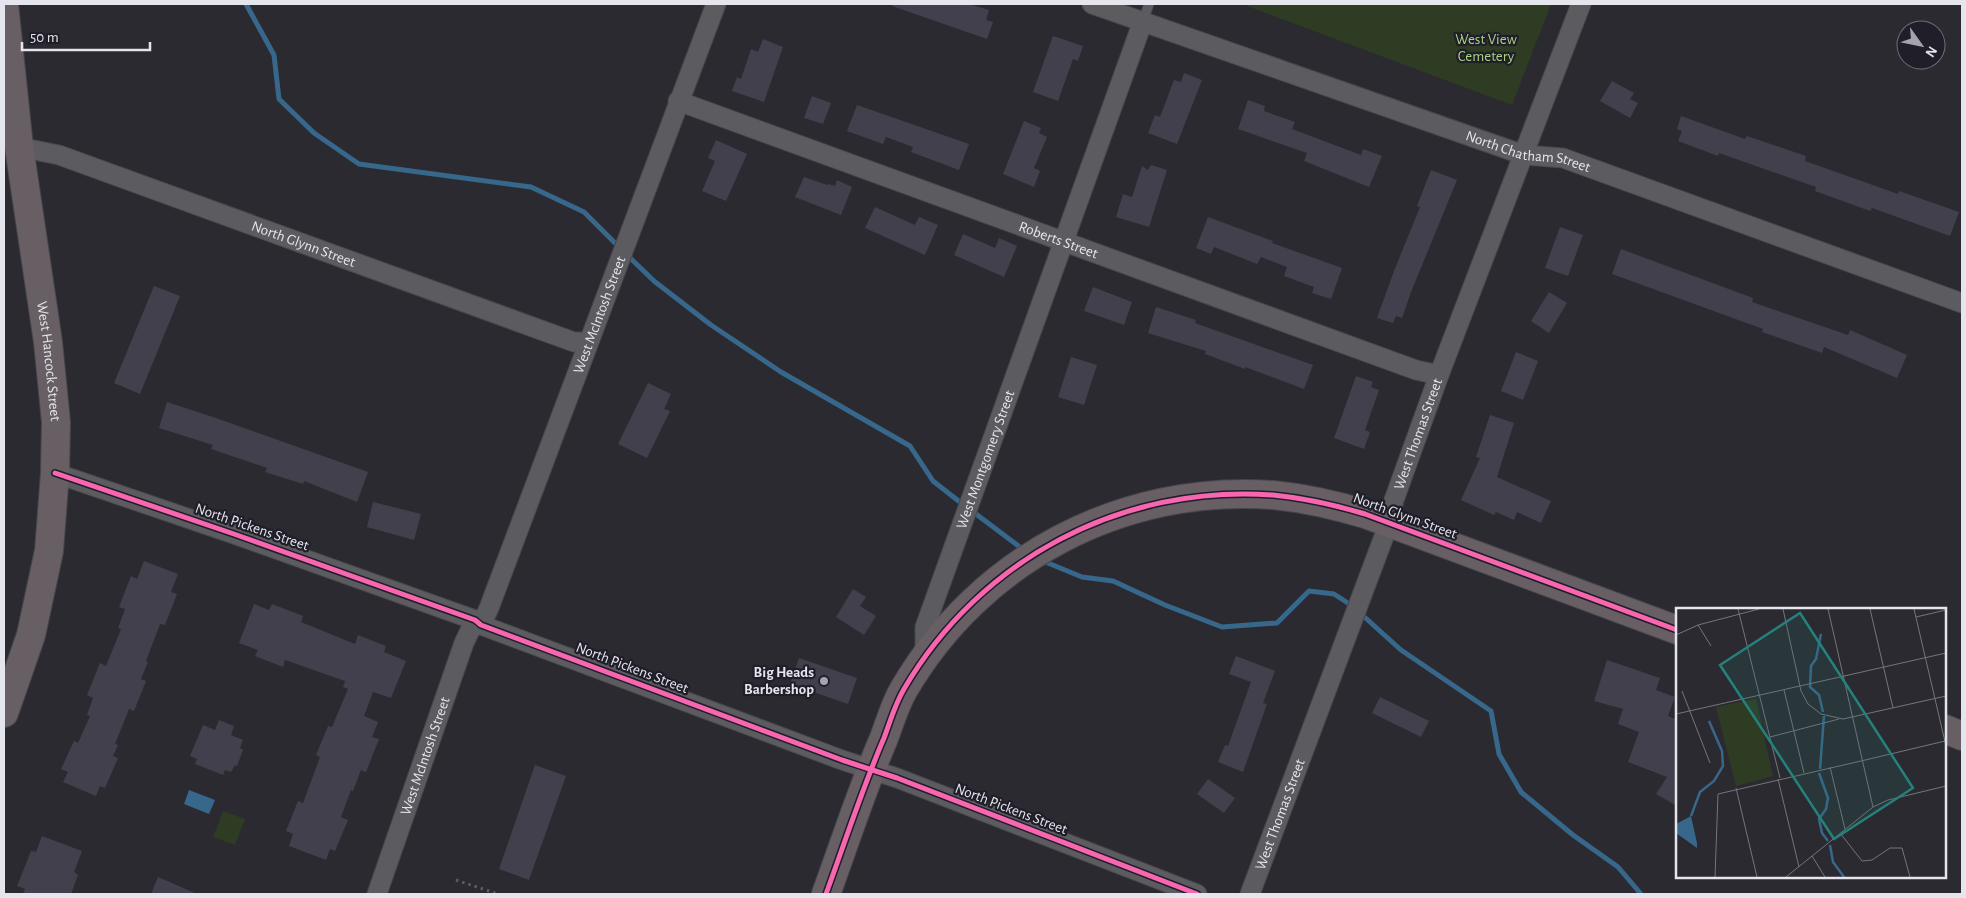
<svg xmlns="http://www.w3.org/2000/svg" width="1966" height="898" font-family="'Alegreya Sans',sans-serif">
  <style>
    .green { fill: #2f3c24 }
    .water { fill: #37678b }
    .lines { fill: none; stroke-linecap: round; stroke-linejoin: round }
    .stream { stroke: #37678b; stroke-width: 5 }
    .building { fill: #42404c }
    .lane-casing { stroke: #46464b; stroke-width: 11 }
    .street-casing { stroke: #46464b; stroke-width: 21 }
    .primary-casing { stroke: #46464b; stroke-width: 30 }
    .path { stroke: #5c5c60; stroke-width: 3; stroke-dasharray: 2.5 4; stroke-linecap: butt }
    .lane { stroke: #5c5b60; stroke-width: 9 }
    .street { stroke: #5c5b60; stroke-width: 19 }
    .primary { stroke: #685f65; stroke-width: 28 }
    .cycleway-casing { stroke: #1f1e29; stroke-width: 8 }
    .cycleway { stroke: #f766af; stroke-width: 5 }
    .poi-dot { fill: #a4a4ab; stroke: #1f1e29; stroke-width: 2 }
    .labels { text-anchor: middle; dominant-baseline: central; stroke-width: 4.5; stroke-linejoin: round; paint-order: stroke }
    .park-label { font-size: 15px; fill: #a9d283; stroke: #1f1e29 }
    .street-label { font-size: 15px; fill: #e5e5ed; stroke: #1f1e29 }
    .poi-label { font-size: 15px; font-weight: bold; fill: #e5e5ed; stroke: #1f1e29; text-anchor: end }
    .inset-river { fill: none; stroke: #37678b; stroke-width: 2.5 }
    .inset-road { fill: none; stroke: #75757c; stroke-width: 1 }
    .view { fill: #24817b; fill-opacity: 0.15; stroke: #24817b; stroke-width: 2.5 }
    .inset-edge { fill: none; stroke: #e5e5ed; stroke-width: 2.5 }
  </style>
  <rect width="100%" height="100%" fill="#2b2a30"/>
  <g class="green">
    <polygon points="1242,4 1551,4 1512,105"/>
    <polygon points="223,811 245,819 235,845 213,837"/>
  </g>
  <polygon class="water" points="189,790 215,800 209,814 184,804"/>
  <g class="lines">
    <g class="stream">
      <polyline points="246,4 274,55 279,99 314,133 359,164 531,187 584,212 620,248"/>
      <polyline points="626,254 654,281 711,325 781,372 910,446 933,481 965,506"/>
      <polyline points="972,511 1025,551"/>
      <polyline points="1043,561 1082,577 1113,581 1165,605 1222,627 1277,623 1309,591 1334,594 1354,607"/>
      <polyline points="1360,613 1401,650 1491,711 1499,754 1521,792 1573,835 1618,867 1641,894"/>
    </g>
  </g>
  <g class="building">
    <polygon points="893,4 969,4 989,10 986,20 993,22 987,39 892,6"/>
    <polygon points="1053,36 1083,46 1078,61 1073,59 1058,101 1033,92"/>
    <polygon points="763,39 783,47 764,102 732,91 737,77 741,79 751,49 758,52"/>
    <polygon points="1184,73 1202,80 1177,144 1148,133 1155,115 1160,117 1174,80 1181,82"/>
    <polygon points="1612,81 1634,93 1630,99 1638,103 1630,118 1600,101"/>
    <polygon points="812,96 831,103 823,124 804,118"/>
    <polygon points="1248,100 1265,106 1264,111 1295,122 1292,129 1361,155 1363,149 1382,156 1369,187 1304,161 1307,153 1238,129"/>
    <polygon points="857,105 969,144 959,170 911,152 913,147 886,137 883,144 847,131"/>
    <polygon points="1681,116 1745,139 1747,136 1806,156 1805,161 1898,194 1899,191 1959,212 1950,236 1872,208 1870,211 1815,191 1816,187 1719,153 1718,156 1678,141 1682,131 1677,129"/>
    <polygon points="1024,121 1041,128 1039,133 1047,137 1034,168 1040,171 1034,187 1003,174"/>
    <polygon points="716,140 747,154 726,201 702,191 715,161 708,158"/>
    <polygon points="1151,165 1167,170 1149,227 1116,217 1123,194 1132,197 1142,166 1148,170"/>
    <polygon points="1431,170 1457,180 1411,292 1402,318 1396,316 1393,323 1377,318 1394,271 1420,207 1417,206"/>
    <polygon points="804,177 827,185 828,184 835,186 837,180 852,187 841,215 795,197"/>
    <polygon points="875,207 915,225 919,217 938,225 925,255 865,228"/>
    <polygon points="1208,217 1273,241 1272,243 1342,268 1331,299 1312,293 1314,287 1284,276 1287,267 1261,257 1257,264 1214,247 1211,254 1196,248"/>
    <polygon points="1560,227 1583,235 1568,276 1545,268"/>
    <polygon points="963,234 995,248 999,238 1017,246 1004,277 954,255"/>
    <polygon points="1621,249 1753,298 1752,302 1848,335 1850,330 1907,355 1897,378 1824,347 1822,353 1762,332 1763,329 1612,274"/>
    <polygon points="154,286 180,296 140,394 114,383"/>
    <polygon points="1093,287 1132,302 1124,325 1084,311"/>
    <polygon points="1549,292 1567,303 1549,333 1531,321"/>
    <polygon points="1156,307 1196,320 1195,323 1313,365 1304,389 1245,367 1245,369 1205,354 1206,351 1148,333"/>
    <polygon points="1516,352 1538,361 1523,400 1501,391"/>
    <polygon points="1071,357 1097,365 1084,405 1058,397"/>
    <polygon points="1356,376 1373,382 1371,387 1379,390 1365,430 1370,432 1364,449 1334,438"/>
    <polygon points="648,383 671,394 664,409 670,411 647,458 618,444"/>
    <polygon points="167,402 213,417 368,472 357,502 304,481 303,484 265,472 267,468 211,449 213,445 159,428"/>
    <polygon points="1490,415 1514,423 1497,477 1551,501 1541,523 1517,512 1514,520 1496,512 1494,515 1461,500 1480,458 1476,457"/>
    <polygon points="373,502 421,514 414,540 367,527"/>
    <polygon points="144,561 178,574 171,592 177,594 165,625 160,624 146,661 148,662 141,679 146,681 134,711 129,709 115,744 118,745 113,756 118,758 105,788 100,786 96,796 63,782 68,772 61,769 74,741 78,743 90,716 87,715 93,698 87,695 100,663 106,666 121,629 118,628 125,609 119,607 131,576 137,579"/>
    <polygon points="853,589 866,597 860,606 876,616 864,635 836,617"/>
    <polygon points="254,604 269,610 272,604 303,616 301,622 355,644 358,635 386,646 384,652 406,661 391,698 373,692 364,716 378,722 372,737 379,739 366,772 361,770 353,791 351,790 341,817 348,820 335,851 330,849 326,860 289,846 293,834 286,831 298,801 303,803 320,757 316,755 328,726 332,727 348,689 343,687 345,681 285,660 283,667 255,656 258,650 239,643"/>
    <polygon points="1236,656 1275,671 1263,703 1267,704 1243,772 1218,762 1225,745 1228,746 1251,682 1229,674"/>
    <polygon points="799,658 857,678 848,704 790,684"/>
    <polygon points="1607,660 1660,678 1656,690 1675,697 1668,716 1677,720 1677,806 1656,794 1667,777 1628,762 1639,732 1618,724 1623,709 1594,701"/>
    <polygon points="1380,697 1429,721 1421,737 1372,713"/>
    <polygon points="219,720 234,726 231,735 243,740 240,748 243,750 237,766 235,765 231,772 225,770 223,775 195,764 197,759 190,756 203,725 215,730"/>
    <polygon points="535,765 566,776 529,880 499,869"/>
    <polygon points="1208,779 1235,798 1224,813 1197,794"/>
    <polygon points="42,836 82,851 74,872 78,875 71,894 23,894 25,889 17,886 31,851 36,852"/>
    <polygon points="158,877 197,894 151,894"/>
  </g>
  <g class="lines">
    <g class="lane-casing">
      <polyline id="lane" points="1143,21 1149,4"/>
    </g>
    <g class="street-casing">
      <g id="street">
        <path id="s1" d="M1092,4L1524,155L1563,158L1962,303"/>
        <path id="s2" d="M678,101L1416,370L1439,375"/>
        <path id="s3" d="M19,147L59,155L574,342H588"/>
        <polyline points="55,473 234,534 475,620 481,625 842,760 897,778 1197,894"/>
        <path id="s4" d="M481,625L489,608L716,4"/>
        <path id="s5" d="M925,658V627L1143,21"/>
        <path id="s6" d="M377,894L464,643L475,620"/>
        <path id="s7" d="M1250,894L1389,523L1394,500L1439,375L1581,4"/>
      </g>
    </g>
    <g class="primary-casing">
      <g id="primary">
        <path id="s8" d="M4,4L19,147L48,342L56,422L55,473L49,551L31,635L4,713"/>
        <polyline points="1945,729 1962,736"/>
        <path d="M826,894C845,842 862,789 884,738C890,722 895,704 904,689C980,559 1122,484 1273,495C1304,498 1335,505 1365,514L1677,630"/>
      </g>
    </g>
    <polyline class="path" points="456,880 498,894"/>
    <use href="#lane" class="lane"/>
    <use href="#street" class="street"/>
    <use href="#primary" class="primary"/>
    <g class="cycleway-casing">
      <g id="cycleway">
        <polyline points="55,473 234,534 475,620 481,625 842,760 897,778 1197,894"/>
        <path d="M826,894C845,842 862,789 884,738C890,722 895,704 904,689C980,559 1122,484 1273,495C1304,498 1335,505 1365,514L1677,630"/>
      </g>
    </g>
    <use href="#cycleway" class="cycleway"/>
  </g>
  <circle class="poi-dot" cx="824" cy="681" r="5"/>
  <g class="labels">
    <g class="park-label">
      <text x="1486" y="39">West View<tspan x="1486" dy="17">Cemetery</tspan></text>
    </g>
    <g class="street-label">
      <text stroke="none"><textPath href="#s1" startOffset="461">North Chatham Street</textPath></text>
      <text stroke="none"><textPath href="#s2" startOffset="405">Roberts Street</textPath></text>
      <text stroke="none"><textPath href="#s3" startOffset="301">North Glynn Street</textPath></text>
      <text stroke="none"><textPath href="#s4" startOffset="332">West McIntosh Street</textPath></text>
      <text stroke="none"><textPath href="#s8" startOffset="360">West Hancock Street</textPath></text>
      <text stroke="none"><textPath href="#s7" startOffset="490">West Thomas Street</textPath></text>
      <text stroke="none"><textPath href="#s5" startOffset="209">West Montgomery Street</textPath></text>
      <text transform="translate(1405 516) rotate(20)">North Glynn Street</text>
      <text transform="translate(252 527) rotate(19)">North Pickens Street</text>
      <text transform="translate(632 668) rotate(21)">North Pickens Street</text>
      <text stroke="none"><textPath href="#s6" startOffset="146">West McIntosh Street</textPath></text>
      <text transform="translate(1011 809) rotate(21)">North Pickens Street</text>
      <text stroke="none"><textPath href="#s7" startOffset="85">West Thomas Street</textPath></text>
    </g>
    <g class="poi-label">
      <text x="814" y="672">Big Heads<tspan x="814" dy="17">Barbershop</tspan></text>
    </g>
  </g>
  <g transform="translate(1676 608)">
    <rect width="270" height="270" fill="#2b2a30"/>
    <path d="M80,91L97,168L60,178L40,99Z" fill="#2f3c24"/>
    <path d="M15,208L21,235V240L0,225V216Z" fill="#37678b"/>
    <path class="inset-river" d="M145,26L140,51L135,58L134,79L143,87L147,104M144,161L148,108M143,165L152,190L150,201L143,211L146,225L152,233M15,208L24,184L38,173L47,158L46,143L33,113M154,237L157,254L168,269"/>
    <path class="inset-road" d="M62,1L104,170M107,1L125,83L132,96L145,106L167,111L270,88M152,1L197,199M194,1L217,100M238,1L270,138M240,9L270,2M22,17L35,38M0,27L22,17L83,1M108,82L128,165M6,83L34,155M0,106L270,45M94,129L163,111M185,153L269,133M154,159L169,221M102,171L123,259M60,180L81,269M164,225L186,253L196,252L214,240H226L234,269M136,248L149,269M39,269L42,186L185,153M110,269L197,199L212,192L270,178"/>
    <path class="view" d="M124,5L237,180L158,231L44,57Z"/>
    <rect width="270" height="270" class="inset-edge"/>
  </g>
  <rect width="1966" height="898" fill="none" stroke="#e5e5ed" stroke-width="10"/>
  <g transform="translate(1921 45) rotate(123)"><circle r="24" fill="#1f1e29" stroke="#6e6e77"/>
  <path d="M0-4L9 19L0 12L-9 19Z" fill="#a4a4ab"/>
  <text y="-8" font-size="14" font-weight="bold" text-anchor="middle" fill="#e5e5ed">N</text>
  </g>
  <path d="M22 42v8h128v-8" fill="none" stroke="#e5e5ed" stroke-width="2.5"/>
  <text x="30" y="42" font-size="15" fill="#e5e5ed" stroke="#1f1e29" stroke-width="4" paint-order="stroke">50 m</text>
</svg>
